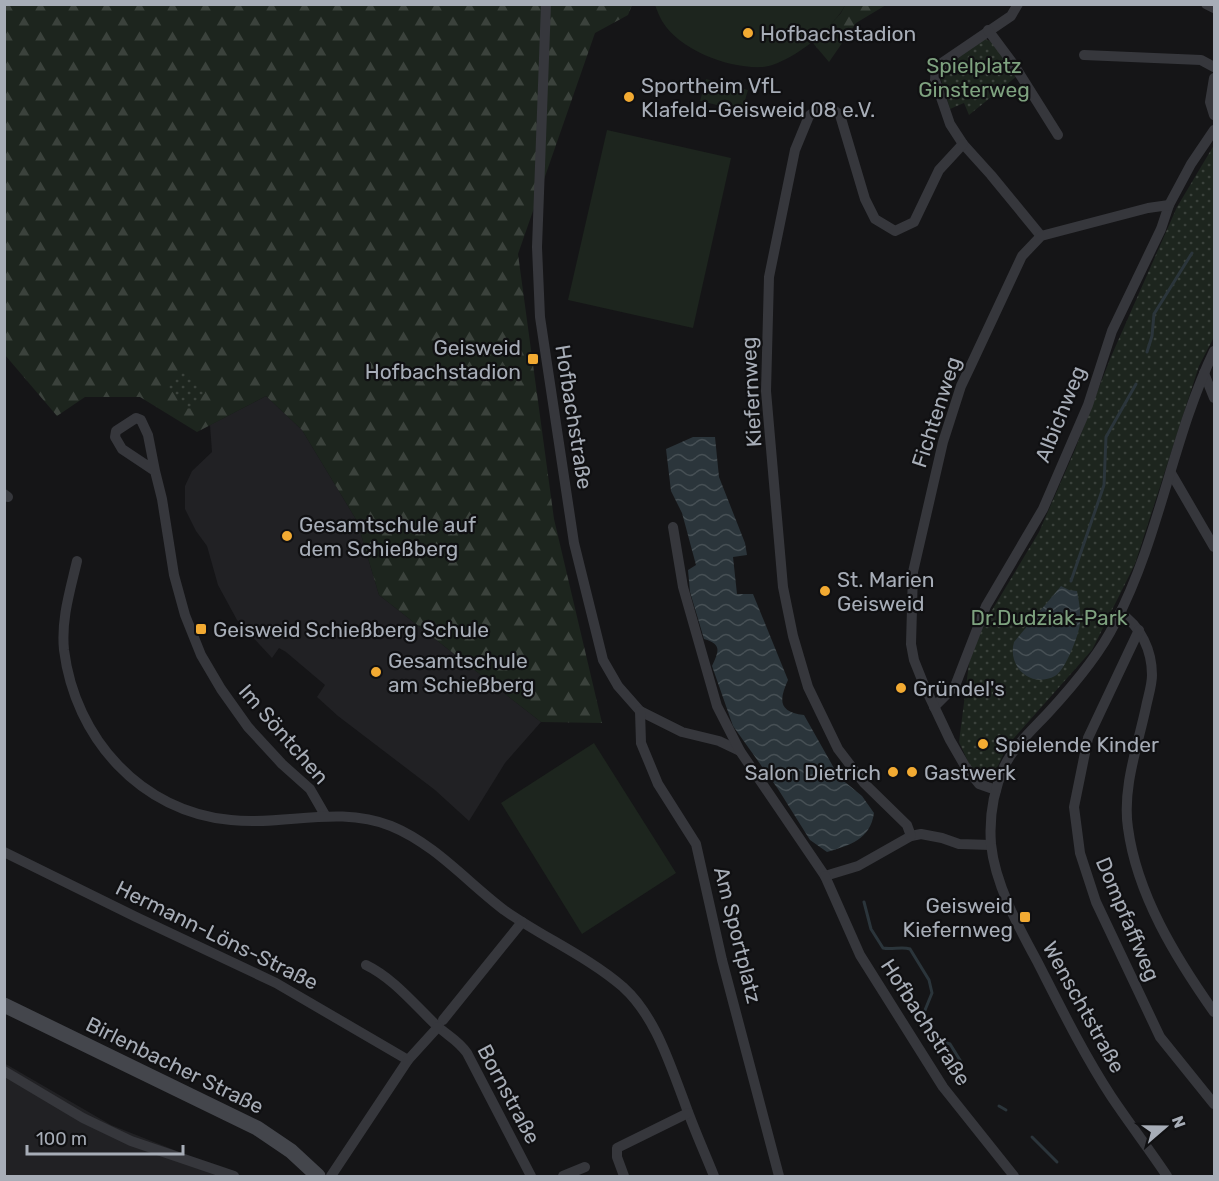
<svg xmlns="http://www.w3.org/2000/svg" width="1219" height="1181" font-family="Rubik,sans-serif">
  <style>
    .built { fill: #212124 }
    .forest { fill: url(#forest-firs) }
    .park { fill: url(#park-dots) }
    .pitch { fill: #1d251e }
    .water { fill: url(#water-waves) }
    .lines { fill: none; stroke-linecap: round; stroke-linejoin: round }
    .stream { stroke: #2b353b; stroke-width: 3 }
    .street { stroke: #36373c; stroke-width: 10 }
    .secondary { stroke: #44464c; stroke-width: 15 }
    .poi-dot { fill: #f2aa32; stroke: #101012; stroke-width: 2 }
    .labels { text-anchor: middle; dominant-baseline: central; stroke-width: 4.5; stroke-linejoin: round; paint-order: stroke }
    .poi-label { font-size: 21px; fill: #a7adb7; stroke: #101012; text-anchor: start }
    .park-label { font-size: 21px; fill: #7ea27f; stroke: #101012 }
    .street-label { font-size: 21px; fill: #a7adb7; stroke: #101012 }
  </style>
  <defs>
    <pattern id="forest-firs" width="22" height="20" patternUnits="userSpaceOnUse" patternTransform="scale(1.5)"><rect width="22" height="20" fill="#1d251e"/><path d="M5 1l3.5 6h-7zM16 11l3.5 6h-7z" fill="#3b423c"/></pattern>
    <pattern id="park-dots" width="8" height="8" patternUnits="userSpaceOnUse" patternTransform="scale(1.5)"><rect width="8" height="8" fill="#1d251e"/><path d="M2 2h.1M6 6h.1" fill="none" stroke="#3b423c" stroke-width="1.8" stroke-linecap="round"/></pattern>
    <pattern id="water-waves" width="16" height="10" patternUnits="userSpaceOnUse" patternTransform="scale(1.5)"><rect width="16" height="10" fill="#2b353b"/><path d="M0 5q4-4 8 0t8 0" fill="none" stroke="#475055"/></pattern>
  </defs>
  <rect width="100%" height="100%" fill="#151517"/>
  <g class="built">
    <polygon points="266,396 302,430 357,521 379,595 541,722 505,763 469,821 435,790 338,716 317,697 325,685 286,652 279,648 272,658 237,620 218,585 207,546 196,531 185,509 185,486 192,471 212,452 210,425"/>
    <polygon points="4,1063 111,1125 240,1176 5,1176"/>
  </g>
  <g class="forest">
    <polygon points="4,5 632,5 628,15 595,33 518,254 554,519 602,723 541,722 379,595 357,521 302,430 266,396 197,432 140,397 85,397 57,416 5,355"/>
    <polygon points="845,5 886,5 856,23 829,62 813,43 841,13"/>
  </g>
  <g class="park">
    <polygon points="983,38 995,43 1017,76 969,115 964,103 950,109 941,79 942,66"/>
    <polygon points="1214,145 1214,337 1199,366 1135,564 1092,650 1007,746 998,766 991,772 982,774 970,766 959,742 969,663 983,625 1039,532 1074,452 1110,359 1177,207"/>
    <polygon points="184,371 205,393 189,409 168,387"/>
  </g>
  <g class="pitch">
    <path d="M655,5H845C840,16 831,24 822,33C811,45 780,66 763,67C730,69 680,51 662,21C659,16 657,10 655,5Z"/>
    <polygon points="706,79 748,90 742,111 700,101"/>
    <polygon points="607,130 731,158 693,328 568,300"/>
    <polygon points="594,743 676,873 582,934 501,803"/>
  </g>
  <g class="water">
    <path d="M693,437H715L719,477L745,543L747,555L733,557L737,594H753L788,680C779,700 778,712 804,715L839,777L862,796L874,813C870,840 850,845 827,852L810,840L778,789L733,726L712,666C719,651 722,644 704,639L690,592L688,570L696,565L682,513L671,491L666,449Z"/>
    <path d="M1061,586L1069,590L1077,591C1079,601 1081,612 1080,623C1079,635 1065,671 1055,676C1030,689 1007,666 1014,642Z"/>
  </g>
  <g class="lines">
    <g class="stream">
      <polyline points="1147,352 1152,336 1154,314 1192,253"/>
      <polyline points="1071,581 1104,485 1106,437 1136,384"/>
      <path d="M864,902L871,929L883,948C892,950 902,946 910,949L929,980L932,993L923,1015L931,1031L938,1040L950,1044L963,1065"/>
      <polyline points="999,1106 1006,1110"/>
      <polyline points="1032,1137 1057,1162"/>
    </g>
    <g class="street">
      <polyline points="546,4 537,247 540,317 574,543 603,660 618,686 640,711 682,732 719,741 740,751"/>
      <polyline points="1018,4 1011,16 936,67 935,80 950,124 963,144 991,175 1041,236"/>
      <polyline points="1206,4 1214,8"/>
      <polyline points="988,30 1014,65 1058,135"/>
      <polyline points="1084,55 1201,60 1214,67"/>
      <polyline points="1214,78 1210,102 1214,115"/>
      <polyline points="1204,373 1214,398"/>
      <polyline points="155,471 148,435 141,420 136,418 116,431 115,437 122,449 155,471 162,499 174,575 185,615 201,655 221,689 248,727 282,764 310,789 325,815"/>
      <polyline points="1171,473 1214,547"/>
      <polyline points="4,494 8,497"/>
      <polyline points="673,527 683,587 717,706 740,751 825,876 858,866 911,836 921,834 942,838 959,844 991,845"/>
      <path d="M77,561C70,591 61,619 64,650C75,738 141,812 231,820C285,826 338,805 391,826C435,844 467,882 504,910C542,937 587,956 623,987C655,1016 669,1062 684,1101C693,1127 704,1151 714,1176"/>
      <path d="M1120,613C1141,626 1152,651 1152,675C1152,685 1148,697 1146,707C1138,745 1122,788 1128,828C1137,895 1176,958 1214,1012"/>
      <polyline points="1139,630 1088,738 1074,807 1080,853 1096,902 1160,1037 1214,1104"/>
      <polyline points="934,707 955,686 986,606 1043,509 1088,405 1112,331 1161,229 1169,205 1191,164 1214,130"/>
      <polyline points="640,711 641,743 658,784 696,844 722,960 779,1176"/>
      <polyline points="996,790 979,784 965,766 950,740 924,685 914,660 911,644 913,572 943,442 961,386 971,365 1022,256 1041,236 1148,208 1169,205"/>
      <polyline points="911,836 907,825 864,783 838,749 808,687 793,636 783,587 766,391 769,277 795,150 809,116 819,108 829,106 840,115 865,199 875,219 895,231 914,222 939,170 963,144"/>
      <polyline points="4,852 136,917 276,983 408,1060"/>
      <polyline points="825,876 860,955 943,1087 1014,1176"/>
      <path d="M366,965C393,978 414,1004 436,1025C448,1036 458,1040 467,1053L531,1176"/>
      <polyline points="443,1020 522,922"/>
      <polyline points="4,1071 83,1118 131,1141 234,1176"/>
      <polyline points="331,1176 408,1060 438,1027"/>
      <polyline points="563,1176 585,1167"/>
      <polyline points="624,1176 617,1157 617,1148 688,1113"/>
      <path d="M1167,1176C1149,1149 1129,1123 1111,1096C1083,1053 1060,1006 1037,961C1018,926 995,884 991,844C989,818 994,790 1004,767C1014,746 1033,729 1048,713C1072,687 1100,654 1115,623C1160,537 1172,439 1214,351"/>
    </g>
    <polyline class="secondary" points="4,1005 257,1128 291,1151 318,1176"/>
  </g>
  <g class="poi-dot">
    <circle cx="748" cy="33" r="6"/>
    <circle cx="629" cy="97" r="6"/>
    <rect x="527" y="353" width="12" height="12" rx="3"/>
    <circle cx="287" cy="536" r="6"/>
    <circle cx="825" cy="591" r="6"/>
    <rect x="195" y="623" width="12" height="12" rx="3"/>
    <circle cx="376" cy="672" r="6"/>
    <circle cx="901" cy="688" r="6"/>
    <circle cx="983" cy="744" r="6"/>
    <circle cx="893" cy="772" r="6"/>
    <circle cx="912" cy="772" r="6"/>
    <rect x="1019" y="911" width="12" height="12" rx="3"/>
  </g>
  <g class="labels">
    <g class="poi-label">
      <text x="760" y="33">Hofbachstadion</text>
      <text x="641" y="85">Sportheim VfL<tspan x="641" dy="24">Klafeld-Geisweid 08 e.V.</tspan></text>
      <text x="521" y="347" text-anchor="end">Geisweid<tspan x="521" dy="24">Hofbachstadion</tspan></text>
      <text x="299" y="524">Gesamtschule auf<tspan x="299" dy="24">dem Schießberg</tspan></text>
      <text x="837" y="579">St. Marien<tspan x="837" dy="24">Geisweid</tspan></text>
      <text x="213" y="629">Geisweid Schießberg Schule</text>
      <text x="388" y="660">Gesamtschule<tspan x="388" dy="24">am Schießberg</tspan></text>
      <text x="913" y="688">Gründel's</text>
      <text x="995" y="744">Spielende Kinder</text>
      <text x="881" y="772" text-anchor="end">Salon Dietrich</text>
      <text x="924" y="772">Gastwerk</text>
      <text x="1013" y="905" text-anchor="end">Geisweid<tspan x="1013" dy="24">Kiefernweg</tspan></text>
    </g>
    <g class="park-label">
      <text x="974" y="65">Spielplatz<tspan x="974" dy="24">Ginsterweg</tspan></text>
      <text x="1049" y="617">Dr.Dudziak-Park</text>
    </g>
    <g class="street-label">
      <text transform="translate(751 392) rotate(-93)">Kiefernweg</text>
      <text transform="translate(936 412) rotate(-72)">Fichtenweg</text>
      <text transform="translate(1060 414) rotate(-68)">Albichweg</text>
      <text transform="translate(574 417) rotate(81)">Hofbachstraße</text>
      <text transform="translate(284 734) rotate(49)">Im Söntchen</text>
      <text transform="translate(1128 919) rotate(67)">Dompfaffweg</text>
      <text transform="translate(217 935) rotate(26)">Hermann-Löns-Straße</text>
      <text transform="translate(738 935) rotate(76)">Am Sportplatz</text>
      <text transform="translate(1084 1007) rotate(61)">Wenschtstraße</text>
      <text transform="translate(926 1022) rotate(57)">Hofbachstraße</text>
      <text transform="translate(175 1065) rotate(26)">Birlenbacher Straße</text>
      <text transform="translate(509 1094) rotate(62)">Bornstraße</text>
    </g>
  </g>
  <rect width="1219" height="1181" fill="none" stroke="#a7adb7" stroke-width="12"/>
  <g transform="translate(1165 1127) rotate(70)" stroke="#101012" stroke-width="4.5" paint-order="stroke">
  <path d="M0-4.5L10 22L0 15L-10 22Z" fill="#a7adb7"/>
  <text y="-9" font-size="16" font-weight="bold" text-anchor="middle" fill="#a7adb7">N</text>
  </g>
  <path d="M27 1145v9h156v-9" fill="none" stroke="#a7adb7" stroke-width="3"/>
  <text x="36" y="1145" font-size="18" fill="#a7adb7" stroke="#101012" stroke-width="4.5" paint-order="stroke">100 m</text>
</svg>
